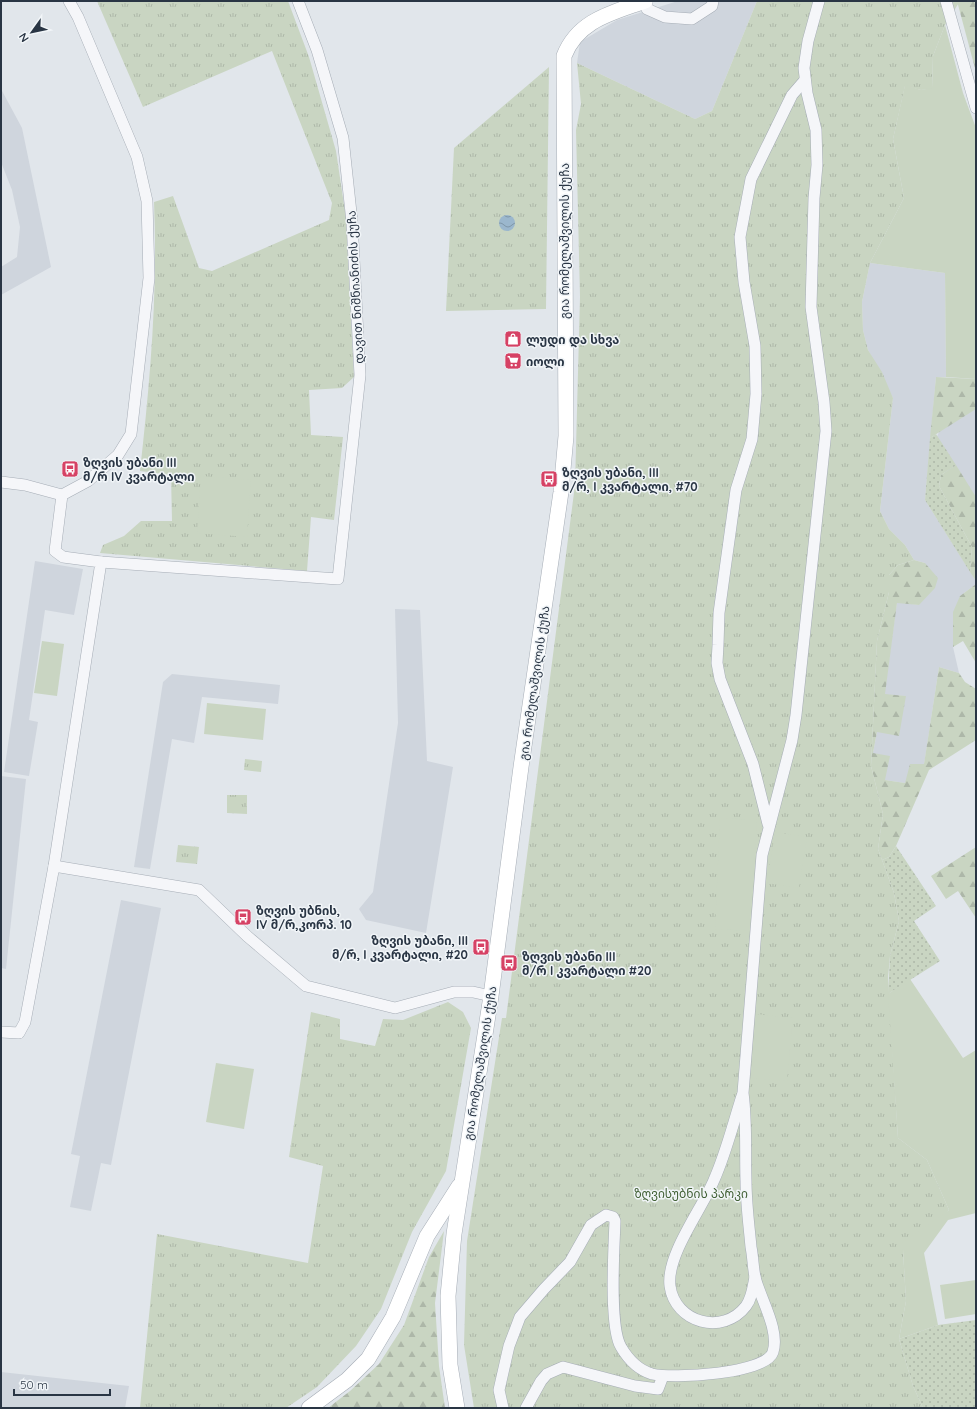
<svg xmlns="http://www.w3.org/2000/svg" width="977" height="1409" font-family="Quicksand,'Noto Sans Georgian',sans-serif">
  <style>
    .built { fill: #cfd5dd }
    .grass { fill: url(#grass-dots) }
    .forest { fill: url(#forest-firs) }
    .park { fill: url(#park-tufts) }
    .garden { fill: #c9d5c2 }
    .water { fill: url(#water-waves) }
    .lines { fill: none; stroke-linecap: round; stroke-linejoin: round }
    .street-casing { stroke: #a6adb6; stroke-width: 12 }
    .secondary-casing { stroke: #a6adb6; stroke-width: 16 }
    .street { stroke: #f5f6f9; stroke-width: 11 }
    .secondary { stroke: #fff; stroke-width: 15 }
    .labels { text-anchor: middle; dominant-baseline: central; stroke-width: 3; stroke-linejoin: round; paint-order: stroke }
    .street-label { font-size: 12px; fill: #293544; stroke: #f1f5f8 }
    .poi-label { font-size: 12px; font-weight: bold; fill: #293544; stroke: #f1f5f8; text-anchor: start }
    .park-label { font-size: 12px; fill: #416035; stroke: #f1f5f8 }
  </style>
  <defs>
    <pattern id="grass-dots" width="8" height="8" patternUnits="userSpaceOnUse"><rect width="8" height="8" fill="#c9d5c2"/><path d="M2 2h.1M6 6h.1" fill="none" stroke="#adb7a8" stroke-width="1.8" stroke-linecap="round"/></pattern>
    <pattern id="forest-firs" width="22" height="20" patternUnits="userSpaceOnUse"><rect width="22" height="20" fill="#c9d5c2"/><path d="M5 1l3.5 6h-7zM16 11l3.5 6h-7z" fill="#adb7a8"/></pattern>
    <pattern id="park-tufts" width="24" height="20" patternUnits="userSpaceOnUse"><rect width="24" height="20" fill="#c9d5c2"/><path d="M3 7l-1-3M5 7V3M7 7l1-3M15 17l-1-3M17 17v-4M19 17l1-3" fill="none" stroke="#adb7a8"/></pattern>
    <pattern id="water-waves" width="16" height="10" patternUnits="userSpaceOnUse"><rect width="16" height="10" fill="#9bb7cd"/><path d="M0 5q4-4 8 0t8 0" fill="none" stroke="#7e96a8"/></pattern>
  </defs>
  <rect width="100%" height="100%" fill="#e1e6eb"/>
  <g class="built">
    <polygon points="678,1 757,1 712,111 695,119 577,63 580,42 617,20"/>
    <polygon points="1,89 22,128 51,267 1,295 1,267 17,257 20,227 12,190 1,162"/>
    <polygon points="870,263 945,273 946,377 936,377 925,500 976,581 976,584 960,596 953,647 959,673 939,667 924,765 905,783 885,780 873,753 877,732 906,696 884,695 897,602 919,605 925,563 914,560 905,545 889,529 880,511 893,398 868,350 863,330 862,302"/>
    <polygon points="976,401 976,522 931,451 943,422"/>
    <polygon points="35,561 83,569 74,615 45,610 29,720 38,722 29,776 4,772"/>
    <polygon points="395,609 420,610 427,761 453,767 426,933 366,920 359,909 373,892 398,723"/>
    <polygon points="172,674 280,685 278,704 202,697 194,743 172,739 150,869 134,867 163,682"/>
    <polygon points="1,776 26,779 6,969 1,968"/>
    <polygon points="121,900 161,908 111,1165 101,1163 91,1211 70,1207 80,1156 71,1154"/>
    <polygon points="1,1372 129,1386 125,1408 1,1408"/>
  </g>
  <g class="grass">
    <polygon points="936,434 956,465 941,475 939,486 972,547 970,572 925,500 930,438"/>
    <polygon points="896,846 936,906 914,921 940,961 888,994 890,956 899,921 894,893 882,860 889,857"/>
    <polygon points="976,1320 976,1408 923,1408 913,1386 899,1339 938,1325"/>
  </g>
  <g class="forest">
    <polygon points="957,1 976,1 976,72"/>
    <polygon points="936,377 976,379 976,409 930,438"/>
    <polygon points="956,465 976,497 976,581 970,572 972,547 939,486 941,475"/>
    <polygon points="914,560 925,563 938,578 935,588 919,605 897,603 885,694 906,696 899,736 877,732 873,753 890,756 885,780 905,783 910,764 924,764 939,667 959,673 965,682 976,689 976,740 929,770 896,846 889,857 882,860 878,849 883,814 871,766 877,641 889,592 889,575 898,565"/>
    <polygon points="976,584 976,663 963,641 953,647 953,612 960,596"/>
    <polygon points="976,847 976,918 958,891 946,899 931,876"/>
    <polygon points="444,1231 435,1303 439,1366 445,1408 328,1408 350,1391 379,1364 404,1325 429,1257"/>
  </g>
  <g class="park">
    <path d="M97,1H288L309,57L336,151L346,218L354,377L342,388L309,390L311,435L343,437L334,520L311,517L307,571L100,553L103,545L124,536L141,521H172L171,475L140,471C150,382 158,292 154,202L173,196L199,268L212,271L329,220L332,203L272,51L143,107Z"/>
    <polygon points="757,1 960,1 945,25 933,56 932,89 921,90 905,86 893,139 904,198 870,263 862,302 863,330 868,350 882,372 893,398 880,511 889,529 905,545 914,560 898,565 889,575 889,592 877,641 871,766 883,814 878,849 894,893 899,921 890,956 888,978 898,1138 927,1160 949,1210 903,1250 906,1301 899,1339 913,1386 923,1408 474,1408 464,1345 467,1241 502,1018 506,1018 575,485 580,297 576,130 581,104 577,63 695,119 712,111"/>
    <polygon points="549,67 546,309 446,311 454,148"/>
    <polygon points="245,759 262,761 261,772 244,770"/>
    <polygon points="227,795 247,795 247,814 227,813"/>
    <polygon points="178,845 199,847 197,864 176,862"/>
    <polygon points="448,1002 463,1012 471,1028 446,1171 412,1232 381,1309 356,1346 317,1387 286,1408 140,1408 157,1234 308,1263 323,1166 289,1157 311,1012 340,1019 340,1039 375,1046 383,1019 403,1020"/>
  </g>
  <g class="garden">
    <polygon points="945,25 963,93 976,128 976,379 946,377 945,273 870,263 904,198 893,139 905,85 921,90 932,88 933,56"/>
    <polygon points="201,476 251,480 247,537 197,533"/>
    <polygon points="42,641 64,644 57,696 34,693"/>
    <polygon points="207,703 266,709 263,740 204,734"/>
    <polygon points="720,818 757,820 752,931 715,929"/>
    <polygon points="775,832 807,837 799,888 767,883"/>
    <polygon points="910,979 963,1058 976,1050 976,1213 948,1220 924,1253 938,1325 899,1339 906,1301 903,1250 899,1245 949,1210 927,1160 898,1138 888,994"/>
    <polygon points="756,1014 793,1018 787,1081 750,1078"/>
    <polygon points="216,1063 254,1069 244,1129 206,1122"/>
    <polygon points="976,1280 976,1314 945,1319 940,1285"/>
  </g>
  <circle class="water" cx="507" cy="223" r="8"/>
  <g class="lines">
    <g class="street-casing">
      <g id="street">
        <polyline points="647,1 647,9 665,17 692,19 712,6 713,1"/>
        <polyline points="946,1 976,108"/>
        <polyline points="1,482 25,485 62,495 88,481 118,455 131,434 149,278 147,201 137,157 78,17 69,1"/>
        <polyline points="101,562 338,579 360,375 352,222 343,138 317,50 298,1"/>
        <polyline points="768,824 753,764 720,679 717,663 718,645 719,613 736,490 752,439 756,394 755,346 744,282 740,237 751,179 792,95 805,80"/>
        <polyline points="54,866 101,562 63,557 55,551 62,495"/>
        <polyline points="1,1032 19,1033 25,1022 54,866 199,890 247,936 306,986 395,1008 454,992 473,992 491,996"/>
        <path d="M742,1096C733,1124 726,1153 714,1180C702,1209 666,1255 670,1286C675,1323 723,1336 746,1306C752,1298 753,1287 755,1277"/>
        <path d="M503,1408L499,1390L509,1346L520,1317L544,1289L570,1262L591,1225L606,1215L613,1217L615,1221C614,1248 609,1327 621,1347C628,1359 639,1370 652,1374C672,1379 766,1374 773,1352C780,1330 760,1298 755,1277C753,1267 753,1257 751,1247C749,1225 746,1203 746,1181C745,1151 747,1123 743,1093L762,855L792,740L796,715L826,431L824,402L811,307L814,198L817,165L816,130L807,93L804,68L808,41L819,1"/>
        <polyline points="526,1408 541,1381 547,1374 563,1367 635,1386 658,1389 663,1376"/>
      </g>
    </g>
    <g class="secondary-casing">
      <g id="secondary">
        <polyline points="309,1408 347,1380 368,1359 393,1317 427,1236 459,1186"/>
        <path d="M457,1408L450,1365L448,1296L454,1234L491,996L521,767L561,492L566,436L564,56C578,20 612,13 645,1"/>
      </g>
    </g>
    <use href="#street" class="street"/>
    <use href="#secondary" class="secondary"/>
  </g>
  <defs>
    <g id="shop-square" transform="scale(0.9)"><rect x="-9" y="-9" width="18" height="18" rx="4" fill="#d64164" stroke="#f1f5f8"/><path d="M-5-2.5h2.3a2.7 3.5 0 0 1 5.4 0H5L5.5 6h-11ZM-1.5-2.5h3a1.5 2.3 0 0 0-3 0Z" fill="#fff"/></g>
    <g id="supermarket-square" transform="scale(0.9)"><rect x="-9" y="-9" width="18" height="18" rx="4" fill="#d64164" stroke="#f1f5f8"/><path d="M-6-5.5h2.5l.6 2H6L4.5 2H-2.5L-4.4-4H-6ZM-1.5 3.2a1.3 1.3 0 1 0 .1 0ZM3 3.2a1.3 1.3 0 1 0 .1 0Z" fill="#fff"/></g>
    <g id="bus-square" transform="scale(0.9)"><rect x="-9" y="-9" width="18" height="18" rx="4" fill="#d64164" stroke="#f1f5f8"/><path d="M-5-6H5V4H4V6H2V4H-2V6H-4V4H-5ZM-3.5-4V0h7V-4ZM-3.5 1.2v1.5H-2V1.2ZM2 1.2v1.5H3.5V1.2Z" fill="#fff"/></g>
  </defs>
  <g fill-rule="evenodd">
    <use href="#shop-square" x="513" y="339"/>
    <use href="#supermarket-square" x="513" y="361"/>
    <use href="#bus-square" x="70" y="469"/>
    <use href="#bus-square" x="549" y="479"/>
    <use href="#bus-square" x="243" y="917"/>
    <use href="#bus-square" x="481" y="947"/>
    <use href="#bus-square" x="509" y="963"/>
  </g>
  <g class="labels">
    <g class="street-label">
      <text transform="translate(564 241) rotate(-90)">გია რომელაშვილის ქუჩა</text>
      <text transform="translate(355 287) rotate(-93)">დავით ნიშნიანიძის ქუჩა</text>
      <text transform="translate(534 683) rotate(-82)">გია რომელაშვილის ქუჩა</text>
      <text transform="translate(480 1063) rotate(-81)">გია რომელაშვილის ქუჩა</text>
    </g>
    <g class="poi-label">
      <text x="526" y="339">ლუდი და სხვა</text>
      <text x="526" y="361">იოლი</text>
      <text x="83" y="462">ზღვის უბანი III<tspan x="83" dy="14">მ/რ IV კვარტალი</tspan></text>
      <text x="562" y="472">ზღვის უბანი, III<tspan x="562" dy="14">მ/რ, I კვარტალი, #70</tspan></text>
      <text x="256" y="910">ზღვის უბნის,<tspan x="256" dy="14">IV მ/რ,კორპ. 10</tspan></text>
      <text x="468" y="940" text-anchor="end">ზღვის უბანი, III<tspan x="468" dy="14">მ/რ, I კვარტალი, #20</tspan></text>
      <text x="522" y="956">ზღვის უბანი III<tspan x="522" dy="14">მ/რ I კვარტალი #20</tspan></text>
    </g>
    <g class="park-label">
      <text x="691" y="1193">ზღვისუბნის პარკი</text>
    </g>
  </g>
  <rect width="977" height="1409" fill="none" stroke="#293544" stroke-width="4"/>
  <g transform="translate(32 32) rotate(237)" stroke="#f1f5f8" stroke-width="3" paint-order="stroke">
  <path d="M0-3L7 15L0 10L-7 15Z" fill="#293544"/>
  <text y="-6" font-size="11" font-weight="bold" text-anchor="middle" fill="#293544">N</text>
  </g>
  <path d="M14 1389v6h96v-6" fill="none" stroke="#293544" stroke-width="2"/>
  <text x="20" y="1389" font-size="12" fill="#293544" stroke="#f1f5f8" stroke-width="3" paint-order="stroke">50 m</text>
</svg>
